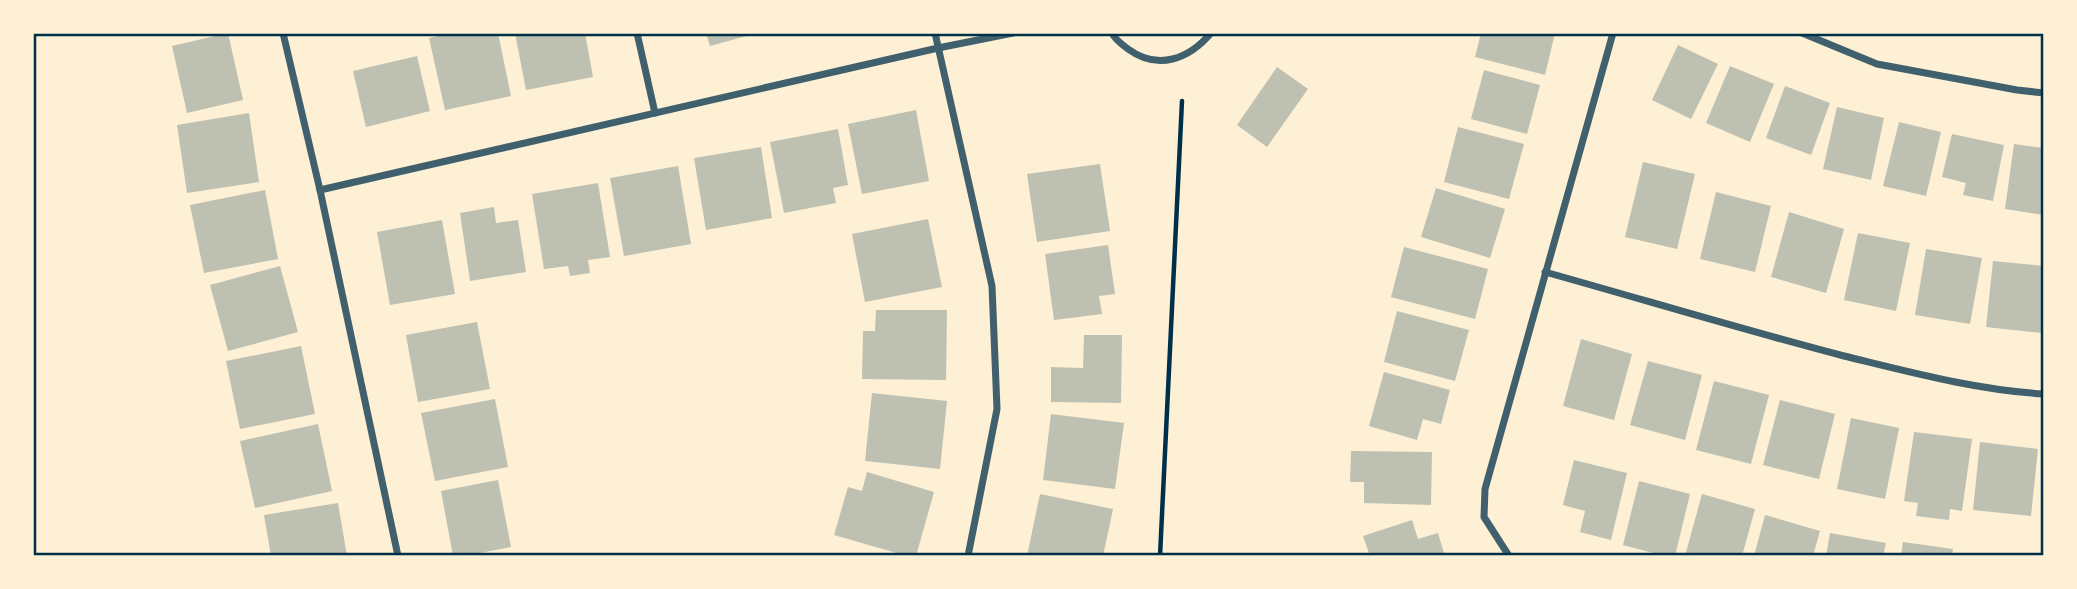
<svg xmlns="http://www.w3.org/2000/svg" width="2077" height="589" font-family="'Space Grotesk',sans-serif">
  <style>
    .building { fill: #bec0b2 }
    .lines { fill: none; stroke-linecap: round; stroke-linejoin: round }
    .path { stroke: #003049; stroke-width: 4.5 }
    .minor { stroke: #3f606c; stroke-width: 7 }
    .neatline { fill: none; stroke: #003049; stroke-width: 2.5 }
  </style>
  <rect width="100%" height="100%" fill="#fdf0d5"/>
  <g class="building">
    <polygon points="228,33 243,100 187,113 172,46"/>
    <polygon points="451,33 498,33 511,96 445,110 429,38"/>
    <polygon points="515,33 585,33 593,77 526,90"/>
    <polygon points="706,33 754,33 754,34 710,46"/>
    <polygon points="1481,33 1555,33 1545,75 1475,57"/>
    <polygon points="1678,45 1718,64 1691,119 1652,100"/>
    <polygon points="417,56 430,111 366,127 353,71"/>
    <polygon points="1730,66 1774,84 1750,142 1706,123"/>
    <polygon points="1277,67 1308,89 1267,147 1237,125"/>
    <polygon points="1484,70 1540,85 1527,134 1471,119"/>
    <polygon points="1785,86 1830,103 1811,155 1766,138"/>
    <polygon points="1837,107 1884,118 1871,180 1823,169"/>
    <polygon points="916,110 929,181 862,194 848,124"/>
    <polygon points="249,113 259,182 187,193 177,125"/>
    <polygon points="1899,122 1941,132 1926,196 1883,186"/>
    <polygon points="1458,127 1524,144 1509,199 1444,182"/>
    <polygon points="838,129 848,185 833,188 836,203 784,213 770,142"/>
    <polygon points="1952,134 2004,145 1993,201 1963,195 1966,183 1942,177"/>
    <polygon points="2014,144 2044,148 2044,215 2005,209"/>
    <polygon points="761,147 772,218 706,230 694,158"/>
    <polygon points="1643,162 1695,174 1677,249 1625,237"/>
    <polygon points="1100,164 1110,231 1037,242 1027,174"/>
    <polygon points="678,166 691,244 624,256 610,178"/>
    <polygon points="598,183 610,257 588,260 590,273 570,276 568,266 544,269 532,194"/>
    <polygon points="1436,188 1505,209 1490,258 1421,237"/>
    <polygon points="265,190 278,259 204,273 190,205"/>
    <polygon points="1716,192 1771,206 1755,272 1700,259"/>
    <polygon points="494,207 496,223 518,220 526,272 470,281 460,213"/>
    <polygon points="1789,212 1844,229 1826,293 1771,277"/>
    <polygon points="928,219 942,287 865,302 852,234"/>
    <polygon points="442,220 455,294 390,305 377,232"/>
    <polygon points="1858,233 1910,243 1896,311 1844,300"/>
    <polygon points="1108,245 1115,294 1099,296 1102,314 1054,320 1045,254"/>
    <polygon points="1404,247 1488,269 1475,319 1391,297"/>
    <polygon points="1926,249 1982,258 1970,324 1915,315"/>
    <polygon points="1993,261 2044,266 2042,333 1986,327"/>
    <polygon points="280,266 298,332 228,351 210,285"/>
    <polygon points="876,310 947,310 946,380 862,379 863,331 875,331"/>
    <polygon points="1397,311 1469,330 1455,381 1384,362"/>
    <polygon points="477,322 490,389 418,402 406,335"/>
    <polygon points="1084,335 1122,335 1121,403 1051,402 1051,367 1083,368"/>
    <polygon points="1581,339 1632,354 1614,420 1563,406"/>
    <polygon points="301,346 315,414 240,429 226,361"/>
    <polygon points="1648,361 1702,375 1685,440 1630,425"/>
    <polygon points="1384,372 1450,390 1441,424 1423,419 1417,440 1369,426"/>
    <polygon points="1714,381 1769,395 1751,464 1696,450"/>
    <polygon points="872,393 947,401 940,469 865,461"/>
    <polygon points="495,399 508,467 435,481 421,413"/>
    <polygon points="1780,400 1835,414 1819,479 1763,465"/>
    <polygon points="1051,414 1124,423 1115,489 1043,480"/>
    <polygon points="1851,418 1899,428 1885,499 1837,489"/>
    <polygon points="318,424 332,491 255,508 240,441"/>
    <polygon points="1914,432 1972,439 1962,511 1950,509 1949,520 1916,516 1918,503 1904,501"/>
    <polygon points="1980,442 2038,449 2031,516 1973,510"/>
    <polygon points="1351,451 1432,452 1431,505 1364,503 1364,482 1350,482"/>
    <polygon points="1574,460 1627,473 1611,540 1580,532 1585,511 1563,505"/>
    <polygon points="867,472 934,492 916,556 907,556 834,535 848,487 862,491"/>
    <polygon points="498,480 511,547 464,556 453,556 441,491"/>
    <polygon points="1639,481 1690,494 1675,556 1664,556 1623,545"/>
    <polygon points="1040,494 1113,509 1103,556 1027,556"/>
    <polygon points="1702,494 1755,509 1742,556 1685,556"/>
    <polygon points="338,503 347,556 271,556 264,515"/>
    <polygon points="1765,515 1820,531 1813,556 1754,556"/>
    <polygon points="1412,520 1418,539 1438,533 1445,556 1370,556 1363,536"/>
    <polygon points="1830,533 1886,543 1883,556 1826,556"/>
    <polygon points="1903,542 1953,549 1952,556 1901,556"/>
  </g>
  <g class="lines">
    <polyline class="path" points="1160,556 1182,101"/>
    <g class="minor">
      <polyline points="283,33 320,190 398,556"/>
      <polyline points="637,33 655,113"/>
      <polyline points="935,33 992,286 997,409 968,556"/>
      <path d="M1112,33C1116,41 1122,44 1128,49C1158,71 1189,59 1211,33"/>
      <polyline points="1802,33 1877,64 2017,90 2044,93"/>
      <polyline points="320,190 938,48 1013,33"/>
      <path d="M1545,272C1645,300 1744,330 1844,356C1910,372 1976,390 2044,394"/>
      <polyline points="1509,556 1484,517 1485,489 1613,33"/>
    </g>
  </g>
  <rect width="2077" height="589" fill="none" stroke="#fdf0d5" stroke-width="70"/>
  <rect x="35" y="35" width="2007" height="519" class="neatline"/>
</svg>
